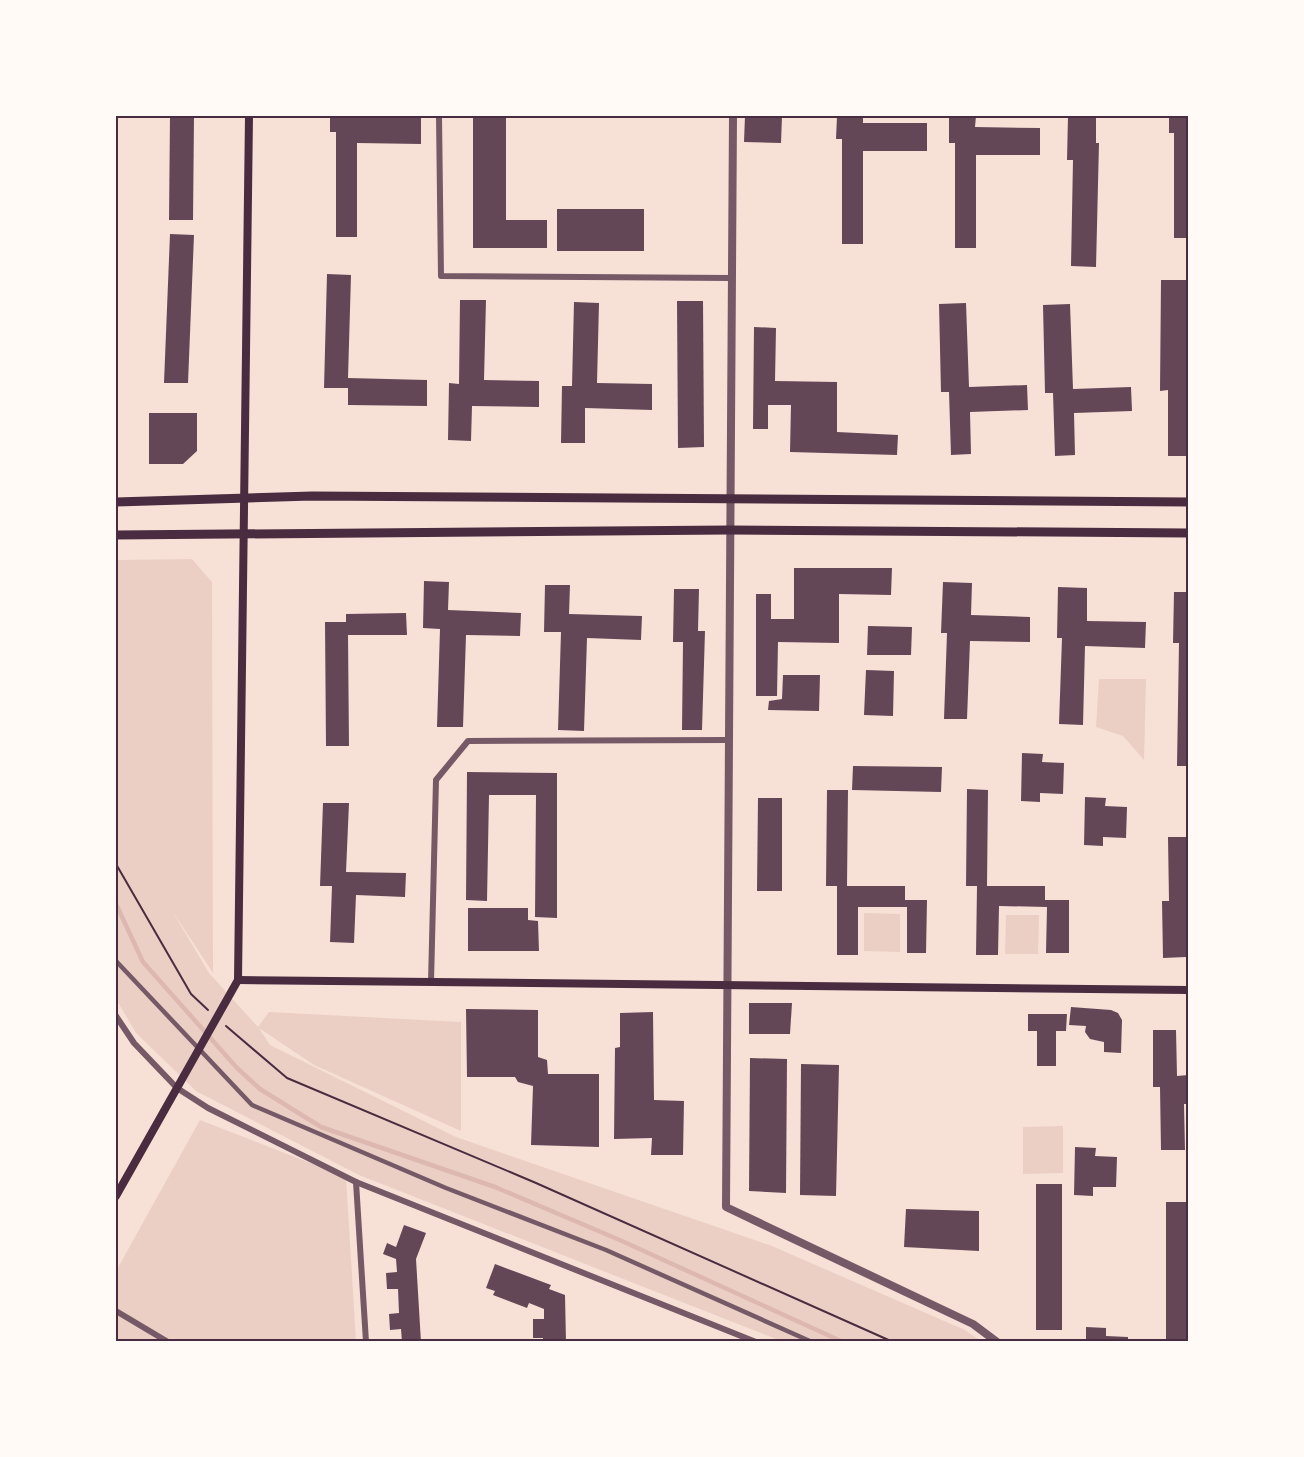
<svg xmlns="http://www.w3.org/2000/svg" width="1304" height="1457" font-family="'Archivo Narrow',sans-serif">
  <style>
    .green { fill: #ebcfc5 }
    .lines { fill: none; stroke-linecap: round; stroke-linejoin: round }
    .stream { stroke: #dcb8b0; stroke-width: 4.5 }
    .building { fill: #644757 }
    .path { stroke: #4a2c40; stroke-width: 2 }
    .pedestrian { stroke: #755966; stroke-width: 4.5 }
    .minor { stroke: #755966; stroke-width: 6 }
    .tertiary { stroke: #755966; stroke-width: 8 }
    .secondary { stroke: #4a2c40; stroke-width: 8 }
    .primary { stroke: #4a2c40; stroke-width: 9 }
    .neatline { fill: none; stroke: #4a2c40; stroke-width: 2 }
  </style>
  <rect width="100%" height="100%" fill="#f7e1d7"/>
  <g class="green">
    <polygon points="192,559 212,582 213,973 171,909 209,973 258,1027 269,1012 461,1022 461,1131 314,1065 259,1028 270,1045 456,1137 772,1246 965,1330 981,1341 781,1341 359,1175 196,1091 136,1033 116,999 116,560"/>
    <polygon points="1099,679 1146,679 1144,760 1123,736 1096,727"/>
    <polygon points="864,913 900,914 900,952 864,951"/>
    <polygon points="1006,915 1039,915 1038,954 1005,954"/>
    <polygon points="200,1120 346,1177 356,1341 116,1342 116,1271"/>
    <polygon points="1063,1126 1063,1173 1023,1174 1023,1127"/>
  </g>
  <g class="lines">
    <polyline class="stream" points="116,904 143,962 237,1068 260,1089 321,1127 495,1187 622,1241 843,1342"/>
  </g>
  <g class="building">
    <polygon points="170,116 194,116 193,220 169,220"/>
    <polygon points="330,116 421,116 421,144 357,143 357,237 336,237 336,132 330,132"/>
    <polygon points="473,116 506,116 506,220 547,220 547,248 473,248"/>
    <polygon points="745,116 782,116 781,143 744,142"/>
    <polygon points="837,116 863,116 863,123 927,123 927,151 863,151 863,244 842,244 842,139 836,139"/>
    <polygon points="949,116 976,116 975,127 1040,128 1040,155 976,155 976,248 955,248 955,143 949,143"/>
    <polygon points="1068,116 1096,116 1096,143 1099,143 1096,267 1071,266 1073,160 1067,160"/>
    <polygon points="1169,116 1188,116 1188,238 1174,238 1174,133 1169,133"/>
    <rect x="557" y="209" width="87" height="42"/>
    <polygon points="170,234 194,235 188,383 164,383"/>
    <polygon points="327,274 351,275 348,378 427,380 427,406 348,405 348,388 324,388"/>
    <polygon points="1161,280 1188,280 1188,456 1168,456 1168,390 1160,391"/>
    <polygon points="460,300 486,300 484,380 539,381 539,407 472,406 471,441 448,440 449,383 459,384"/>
    <polygon points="677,301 703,301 704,447 678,448"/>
    <polygon points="574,302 599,303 597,383 652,384 652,410 585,408 585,443 561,443 562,386 572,386"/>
    <polygon points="966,303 969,387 1027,385 1028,410 970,412 971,454 951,455 949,392 941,392 939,304"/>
    <polygon points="1070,304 1073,389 1131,387 1132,411 1074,413 1075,455 1055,456 1053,393 1045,393 1043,305"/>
    <polygon points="754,327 776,328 775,381 837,382 837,432 898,435 897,455 790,452 791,405 768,405 768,429 753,429"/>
    <polygon points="149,413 197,413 197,451 183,464 149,464"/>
    <polygon points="794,568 892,568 891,595 839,594 839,643 778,642 777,696 756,696 756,594 771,594 771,619 794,619"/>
    <polygon points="424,581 449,582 448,610 521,613 520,636 466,635 463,727 437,727 440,629 423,628"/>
    <polygon points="943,582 972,583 971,615 1030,617 1030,642 970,641 967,719 944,719 947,633 941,633"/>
    <polygon points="545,585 570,585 569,614 642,616 641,640 587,638 584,731 558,730 561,632 544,632"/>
    <polygon points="1058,587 1087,588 1087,621 1146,622 1145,648 1085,646 1083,725 1059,724 1062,638 1057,638"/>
    <polygon points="674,589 699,589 698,631 705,631 702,730 682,730 683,642 673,642"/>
    <polygon points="1174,592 1188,592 1188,766 1177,766 1179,643 1173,643"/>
    <polygon points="406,613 407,635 348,635 349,746 326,746 325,622 346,622 346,614"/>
    <polygon points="868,626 912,627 911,655 867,655"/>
    <polygon points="866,670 894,671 893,716 864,715"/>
    <polygon points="783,675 820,675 819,711 768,710 769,701 782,699"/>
    <polygon points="1022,753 1043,754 1042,762 1064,763 1063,794 1040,793 1040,802 1021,801"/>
    <polygon points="853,766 942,767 941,792 852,790"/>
    <polygon points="467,772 557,773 557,918 535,917 536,795 489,795 487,901 466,900"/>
    <polygon points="967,789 988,790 987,886 1045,886 1045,900 1069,900 1069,953 1046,953 1047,907 999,906 998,955 976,955 977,886 966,886"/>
    <polygon points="827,790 848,790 847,886 905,886 905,900 927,900 926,953 907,953 907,907 858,907 858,955 837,955 837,886 826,886"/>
    <polygon points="1085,797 1106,798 1105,806 1127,807 1126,838 1103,837 1103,846 1084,845"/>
    <polygon points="758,798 782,798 782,891 757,891"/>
    <polygon points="323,803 349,803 346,872 406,873 405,897 356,895 354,943 330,942 332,886 320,886"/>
    <polygon points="1168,837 1188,837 1186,957 1163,958 1162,901 1169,901"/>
    <polygon points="468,908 528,908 528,920 538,921 539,951 468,951"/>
    <polygon points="749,1003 792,1003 790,1034 749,1034"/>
    <polygon points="1071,1007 1111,1010 1118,1013 1122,1020 1121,1053 1104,1052 1104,1042 1090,1039 1085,1032 1086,1026 1069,1025"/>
    <polygon points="466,1009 538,1010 538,1057 547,1060 548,1074 599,1074 599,1147 531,1145 533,1086 518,1082 515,1077 467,1077"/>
    <polygon points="653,1012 654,1100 684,1101 683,1155 651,1155 652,1138 614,1139 615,1048 620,1047 620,1013"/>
    <polygon points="1028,1014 1067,1014 1066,1031 1056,1031 1056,1066 1037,1066 1037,1031 1028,1031"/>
    <polygon points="1153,1030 1176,1030 1177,1076 1188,1075 1188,1104 1184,1104 1185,1150 1161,1150 1160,1087 1153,1087"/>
    <polygon points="750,1058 787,1059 786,1193 749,1191"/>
    <polygon points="801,1064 839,1065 836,1196 800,1195"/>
    <polygon points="1075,1147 1096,1148 1095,1156 1117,1157 1116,1187 1093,1187 1093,1196 1074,1195"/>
    <rect x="1036" y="1184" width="26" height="146"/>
    <rect x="1166" y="1202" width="22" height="140"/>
    <polygon points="906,1209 979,1211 979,1251 904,1247"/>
    <polygon points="404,1225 426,1233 416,1259 421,1342 402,1342 401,1329 390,1330 389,1314 399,1313 398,1289 387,1289 386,1273 397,1272 396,1259 383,1254 387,1243 396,1247"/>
    <polygon points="495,1264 551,1285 549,1289 565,1295 566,1342 543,1342 543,1338 533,1338 533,1319 544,1319 544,1309 529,1303 527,1308 493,1295 495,1291 486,1288"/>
    <polygon points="1086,1327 1106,1328 1106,1336 1128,1337 1128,1342 1086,1342"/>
  </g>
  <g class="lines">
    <g class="path">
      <polyline points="116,864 191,994 208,1010"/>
      <polyline points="226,1026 287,1078 536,1183 893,1342"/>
    </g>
    <polyline class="pedestrian" points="116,961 252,1105 446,1188 606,1250 812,1342"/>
    <g class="minor">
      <polyline points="439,116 441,276 731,278"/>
      <polyline points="431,982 436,780 468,741 729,740"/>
      <polyline points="116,1016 134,1043 177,1088 208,1108 356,1182 756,1342"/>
      <polyline points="356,1182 366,1342"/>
      <polyline points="116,1311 168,1342"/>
    </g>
    <polyline class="tertiary" points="733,116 726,1207 973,1324 997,1342"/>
    <g class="secondary">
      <polyline points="238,980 1188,990"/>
      <polyline points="116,1196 238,980 249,116"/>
    </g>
    <g class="primary">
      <polyline points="116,502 312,496 1188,502"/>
      <polyline points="116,535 730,530 1188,533"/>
    </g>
  </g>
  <rect width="1304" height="1457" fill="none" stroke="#fffaf5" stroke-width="234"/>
  <rect x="117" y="117" width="1070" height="1223" class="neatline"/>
</svg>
